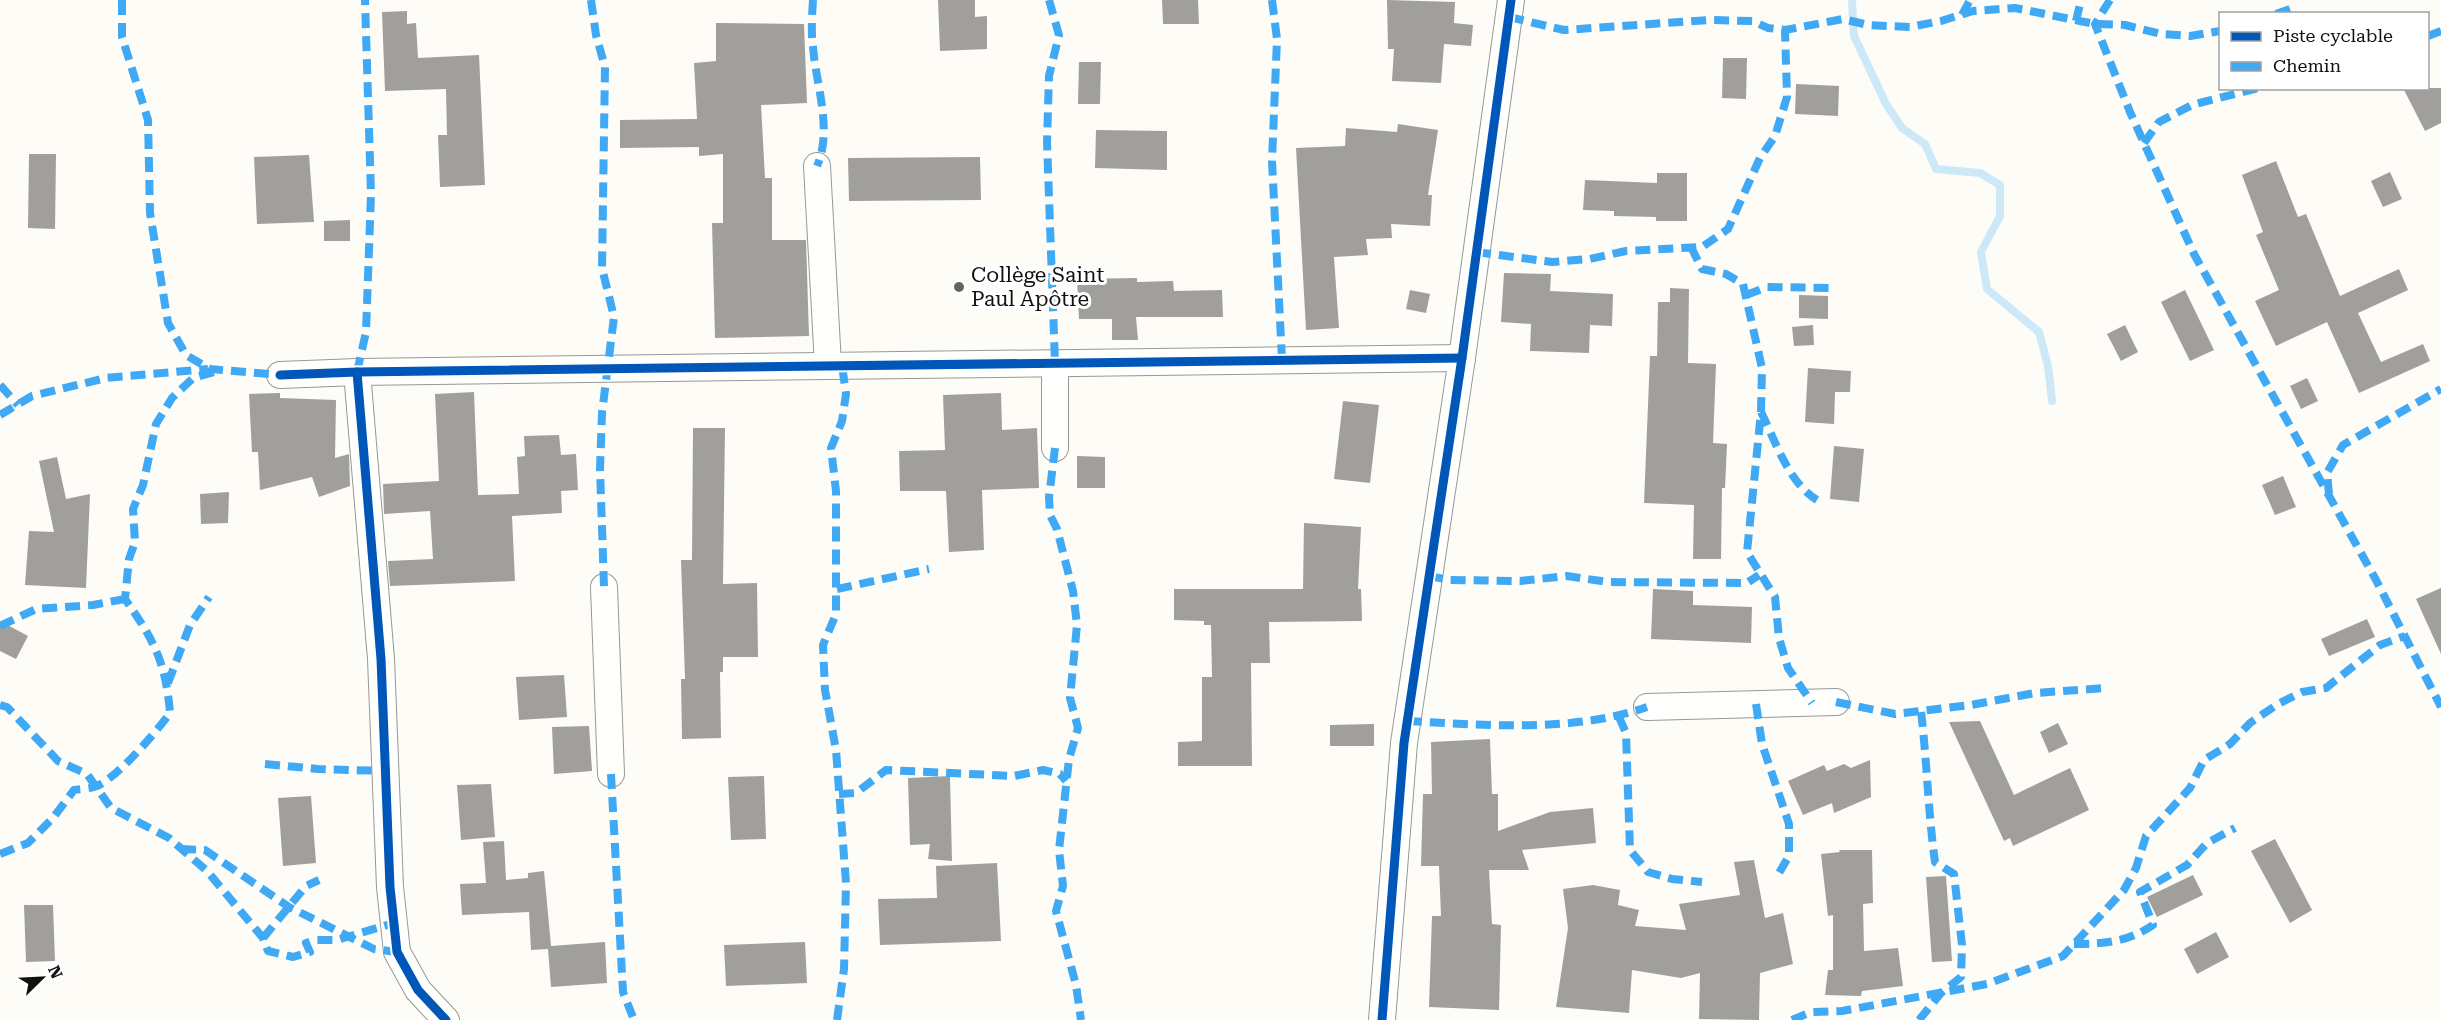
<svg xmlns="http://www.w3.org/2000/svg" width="2441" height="1020" font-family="'Roboto Serif',serif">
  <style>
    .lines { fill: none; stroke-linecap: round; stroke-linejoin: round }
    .stream { stroke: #cde8f7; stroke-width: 8 }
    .building { fill: #a19f9c }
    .minor-casing { stroke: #979795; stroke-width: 28 }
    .minor { stroke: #fffffe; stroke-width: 26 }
    .quiet { stroke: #3fa9f5; stroke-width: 8; stroke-dasharray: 15 8; stroke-linecap: butt }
    .cycleway-casing { stroke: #fff; stroke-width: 13 }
    .cycleway { stroke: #0057b8; stroke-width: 9 }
    .poi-dot { fill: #646362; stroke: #fff; stroke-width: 2 }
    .labels { text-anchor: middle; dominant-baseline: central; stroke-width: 6; stroke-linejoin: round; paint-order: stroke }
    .poi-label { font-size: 21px; fill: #111; stroke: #fff; text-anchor: start }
  </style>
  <rect width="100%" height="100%" fill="#fdfcf7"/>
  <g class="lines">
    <polyline class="stream" points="1852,0 1854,36 1886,104 1902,128 1925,144 1936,169 1980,173 2000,185 2000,216 1981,252 1987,289 2039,332 2048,366 2052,401"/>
  </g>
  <g class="building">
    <polygon points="938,0 975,0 975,17 987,16 987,49 940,51"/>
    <polygon points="1162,0 1198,0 1199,24 1163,24"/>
    <polygon points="1387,0 1455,2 1454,23 1473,25 1471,46 1444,44 1441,83 1392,81 1394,49 1388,49"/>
    <polygon points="407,11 407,24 416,23 418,58 479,55 485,185 440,187 438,135 447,135 446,89 385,91 382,12"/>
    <polygon points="716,23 804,24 807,103 761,105 765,178 772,178 772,240 806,240 809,336 715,338 712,223 723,223 723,154 699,156 699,147 620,148 620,120 697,119 694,63 716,61"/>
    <polygon points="1723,58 1747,58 1746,99 1722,98"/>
    <polygon points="1079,62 1101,62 1100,104 1078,104"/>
    <polygon points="1796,84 1839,86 1838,116 1795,114"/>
    <polygon points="2403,88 2441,88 2441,123 2425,131"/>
    <polygon points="1398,124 1438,130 1428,195 1432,195 1430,226 1391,224 1392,238 1366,239 1368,255 1334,257 1339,328 1306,330 1296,148 1345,146 1346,128 1397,132"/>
    <polygon points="1096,130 1167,131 1167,170 1095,168"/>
    <polygon points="29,154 56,154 55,229 28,228"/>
    <polygon points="309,155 314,222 257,224 254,157"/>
    <polygon points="980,157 981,200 849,201 848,158"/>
    <polygon points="2276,161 2298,217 2306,214 2340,296 2399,269 2408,290 2358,313 2381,362 2423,344 2430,361 2359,393 2327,322 2276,346 2255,301 2279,290 2256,235 2263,232 2242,175"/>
    <polygon points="2390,172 2402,199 2383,207 2371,181"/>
    <polygon points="1657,173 1687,173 1687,221 1656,221 1656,217 1614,216 1614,211 1583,210 1585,180 1657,183"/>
    <polygon points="350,220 350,241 324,241 324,221"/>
    <polygon points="1504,273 1551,274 1550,291 1613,294 1612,326 1590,325 1589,353 1530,351 1531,324 1501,322"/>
    <polygon points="1137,278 1137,282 1173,281 1174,291 1222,290 1223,317 1136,317 1138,340 1112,340 1112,319 1079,319 1077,279"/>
    <polygon points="1670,288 1689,289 1688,363 1716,364 1713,443 1727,444 1725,488 1722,488 1721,559 1693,559 1694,505 1644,503 1650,356 1657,356 1658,302 1670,302"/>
    <polygon points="1410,290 1430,294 1426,313 1406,309"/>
    <polygon points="2185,290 2214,350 2190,361 2161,302"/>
    <polygon points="1799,295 1828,296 1828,319 1799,318"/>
    <polygon points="1813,325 1814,345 1794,346 1792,327"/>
    <polygon points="2125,325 2138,352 2121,361 2107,334"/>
    <polygon points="1808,368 1851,371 1850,392 1835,392 1834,424 1805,422"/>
    <polygon points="2307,378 2318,401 2301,409 2290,386"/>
    <polygon points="474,392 478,495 519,494 517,457 525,456 524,436 559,435 561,455 576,454 578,490 561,491 562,513 512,516 515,581 390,586 388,561 433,559 430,511 384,514 383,484 439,481 435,394"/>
    <polygon points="280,393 280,398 336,400 335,458 349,454 350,486 319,497 312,477 260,490 258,452 252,452 249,394"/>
    <polygon points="1001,393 1002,430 1037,428 1039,488 982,490 984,550 949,552 946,491 900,491 899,451 945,450 943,395"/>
    <polygon points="1343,401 1379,405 1370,483 1334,479"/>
    <polygon points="693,428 725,428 723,584 757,583 758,657 723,657 723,672 720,672 721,738 682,739 681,679 685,679 681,560 692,560"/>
    <polygon points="1834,446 1864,449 1859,502 1830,499"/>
    <polygon points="1077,456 1105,457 1105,488 1077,488"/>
    <polygon points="57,457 66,499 90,494 86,588 25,585 29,531 54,532 39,461"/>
    <polygon points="2283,476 2296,507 2275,515 2262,485"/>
    <polygon points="229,492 228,523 201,524 200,494"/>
    <polygon points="1304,523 1361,527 1358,589 1361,589 1362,621 1269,622 1270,663 1251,663 1252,766 1178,766 1178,742 1202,741 1202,677 1212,677 1211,625 1204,625 1204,621 1174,620 1174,589 1303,589"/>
    <polygon points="2441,588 2441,654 2416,599"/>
    <polygon points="1653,589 1693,591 1693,605 1752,607 1751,643 1651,639"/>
    <polygon points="2367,619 2375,637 2329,656 2321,639"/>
    <polygon points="0,621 28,636 16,659 0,651"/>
    <polygon points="564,675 567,717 519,720 516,677"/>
    <polygon points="1980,721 2014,795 2070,768 2089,810 2013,846 2010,838 2004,841 1949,722"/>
    <polygon points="2058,723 2068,744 2049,753 2040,732"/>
    <polygon points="1374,724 1374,746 1330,746 1330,725"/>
    <polygon points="589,726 592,771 554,774 552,727"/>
    <polygon points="1490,739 1492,794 1498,794 1498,831 1550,812 1593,808 1596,843 1522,850 1529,870 1489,870 1492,924 1501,925 1499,1010 1429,1007 1432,916 1441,916 1439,866 1421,866 1423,794 1432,794 1431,742"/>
    <polygon points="1870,760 1871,797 1834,813 1832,803 1803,815 1788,781 1824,765 1827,771 1844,764 1851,768"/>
    <polygon points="764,776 766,839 731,840 728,777"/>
    <polygon points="950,776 952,861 928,859 930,844 910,845 908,778"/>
    <polygon points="491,784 495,837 461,840 457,785"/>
    <polygon points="311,796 316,863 283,866 278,798"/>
    <polygon points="2275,839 2312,910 2290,923 2251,851"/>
    <polygon points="504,841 506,880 528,878 528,873 544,871 551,946 605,942 607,983 551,987 548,949 531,950 529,912 462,915 460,884 486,883 483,842"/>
    <polygon points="1839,850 1872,850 1873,903 1863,904 1864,951 1898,948 1903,986 1862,991 1861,996 1825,995 1828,970 1833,970 1833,915 1828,916 1821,854 1840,852"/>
    <polygon points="1754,860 1765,918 1783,913 1793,964 1760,973 1759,1020 1699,1019 1700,973 1681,978 1632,970 1629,1013 1556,1007 1568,928 1563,889 1593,885 1620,890 1618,905 1639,910 1635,926 1686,930 1679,904 1740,895 1734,862"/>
    <polygon points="997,863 1001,941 880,945 878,899 937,898 936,866"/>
    <polygon points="2193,875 2203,895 2157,917 2147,897"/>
    <polygon points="1946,876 1952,961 1932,962 1926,877"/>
    <polygon points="24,905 53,905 55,961 26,962"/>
    <polygon points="2216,932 2229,957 2197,974 2184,949"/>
    <polygon points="805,942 807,983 726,986 724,945"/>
  </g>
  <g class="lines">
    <g class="minor-casing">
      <g id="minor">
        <polyline points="817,166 828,365"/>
        <polyline points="357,372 381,659 390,887 397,952 418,990 446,1020"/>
        <polyline points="280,375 357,372 1462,358"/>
        <polyline points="1055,448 1055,363"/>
        <polyline points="604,587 611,774"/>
        <polyline points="1647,707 1836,702"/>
        <polyline points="1382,1020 1404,743 1462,358 1511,0"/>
      </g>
    </g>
    <use href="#minor" class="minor"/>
    <g class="quiet">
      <polyline points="122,0 122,37 148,120 150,213 168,323 186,355 210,369 280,375"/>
      <polyline points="591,0 596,35 605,67 602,268 614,317 602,413 600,469 604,587"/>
      <path d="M813,0C812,15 811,32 813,47C816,85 833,130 817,166"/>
      <polyline points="1049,0 1059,35 1049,76 1047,142 1055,363"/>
      <polyline points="1272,0 1277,39 1272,161 1282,360"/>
      <polyline points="2110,0 2095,24 2130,112 2194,254 2376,580 2441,707"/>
      <polyline points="2276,14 2290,9"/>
      <polyline points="1962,15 1970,0"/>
      <polyline points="1509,17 1564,30 1709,20 1753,21 1768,28 1785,30 1843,19 1868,25 1910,27 1941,21 1973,11 2015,8 2095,24 2125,25 2161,34 2190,36 2220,31"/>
      <polyline points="2076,21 2081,0"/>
      <polyline points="2428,36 2441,31"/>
      <polyline points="2144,143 2159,122 2192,105 2258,88"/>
      <polyline points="1691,247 1702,269 1726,274 1743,284 1762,368 1761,412 1747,552 1775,597 1779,638 1788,668 1812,703"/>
      <polyline points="1476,252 1552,262 1590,259 1626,251 1702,247 1728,229 1760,158 1775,136 1787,97 1785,30"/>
      <polyline points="1746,295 1767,287 1834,288"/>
      <polyline points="357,372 366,332 371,194 365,0"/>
      <polyline points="0,385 18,405"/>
      <path d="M1761,412C1776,442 1788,482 1817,500"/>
      <polyline points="0,415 32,396 106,378 208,369"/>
      <polyline points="1055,448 1049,497 1050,515 1057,529 1073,591 1077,625 1070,698 1078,728 1069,759 1059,850 1063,886 1056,911 1076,985 1081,1020"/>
      <polyline points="2329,494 2327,473 2343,445 2441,389"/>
      <polyline points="1428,576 1450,580 1520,581 1567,576 1608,582 1747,583 1759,575"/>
      <polyline points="837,589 929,569"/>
      <polyline points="0,626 36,609 93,605 125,599"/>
      <polyline points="168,683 190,625 209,597"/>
      <polyline points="1836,702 1895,714 1971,705 2035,693 2106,688"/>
      <polyline points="1756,704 1762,744 1789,824 1789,856 1779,873"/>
      <polyline points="0,705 7,707 58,761 87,774 111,808 169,838 207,871 263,938 268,951 293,957 310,952 306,943 315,940 337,940 394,923"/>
      <polyline points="1619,717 1626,733 1630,850 1648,872 1672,879 1702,882"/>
      <path d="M1407,721C1484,725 1573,733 1647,707"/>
      <polyline points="265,764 318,769 386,771"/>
      <polyline points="611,774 623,992 634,1020"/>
      <polyline points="839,794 856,793 886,770 1014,776 1043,770 1060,774 1066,781"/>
      <polyline points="181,849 205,850 289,907 374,949 397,952"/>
      <path d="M0,854L28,843L53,818L74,790C81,789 91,789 97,786C119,776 156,732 170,713C166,663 154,640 125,599L129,559L135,542L133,509L143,485L156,424L172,398L193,378L221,370"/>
      <polyline points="263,938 306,886 319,880"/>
      <path d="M2074,944C2104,944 2128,942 2153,925L2140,892L2187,865L2207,843L2235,828"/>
      <polyline points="837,1020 844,969 846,883 836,750 825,690 823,645 836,614 836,491 831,448 842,421 846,394 842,365"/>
      <polyline points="1792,1020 1811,1012 1842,1011 1987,984 2063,956 2124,890 2136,868 2146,836 2190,788 2204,760 2230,744 2250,723 2278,704 2302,692 2326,688 2380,645 2405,636"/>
      <path d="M1919,1020L1941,993L1961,977L1962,945L1954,874L1935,862C1928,812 1927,761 1921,711"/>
    </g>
    <g class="cycleway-casing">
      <g id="cycleway">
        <polyline points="357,372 381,659 390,887 397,952 418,990 446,1020"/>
        <polyline points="280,375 357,372 1462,358"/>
        <polyline points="1382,1020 1404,743 1462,358 1511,0"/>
      </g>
    </g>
    <use href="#cycleway" class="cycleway"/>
  </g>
  <circle class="poi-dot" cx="959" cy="287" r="6"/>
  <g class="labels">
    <g class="poi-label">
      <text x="971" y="275">Collège Saint<tspan x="971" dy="24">Paul Apôtre</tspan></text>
    </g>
  </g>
  <rect x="2219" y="12" width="210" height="78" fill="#ffffff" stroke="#a0a0a0" stroke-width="1.5"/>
  <rect x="2231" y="32" width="30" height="9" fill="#0057b8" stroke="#a0a0a0" stroke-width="1.5"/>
  <text x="2273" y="42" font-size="18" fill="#111111">Piste cyclable</text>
  <rect x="2231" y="62" width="30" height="9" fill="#3fa9f5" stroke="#a0a0a0" stroke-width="1.5"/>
  <text x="2273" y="72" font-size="18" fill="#111111">Chemin</text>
  <g transform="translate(42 978) rotate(66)" stroke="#ffffff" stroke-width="4.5" paint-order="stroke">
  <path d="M0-4.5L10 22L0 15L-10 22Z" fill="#111111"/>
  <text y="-9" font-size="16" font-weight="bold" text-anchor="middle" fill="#111111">N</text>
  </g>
</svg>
